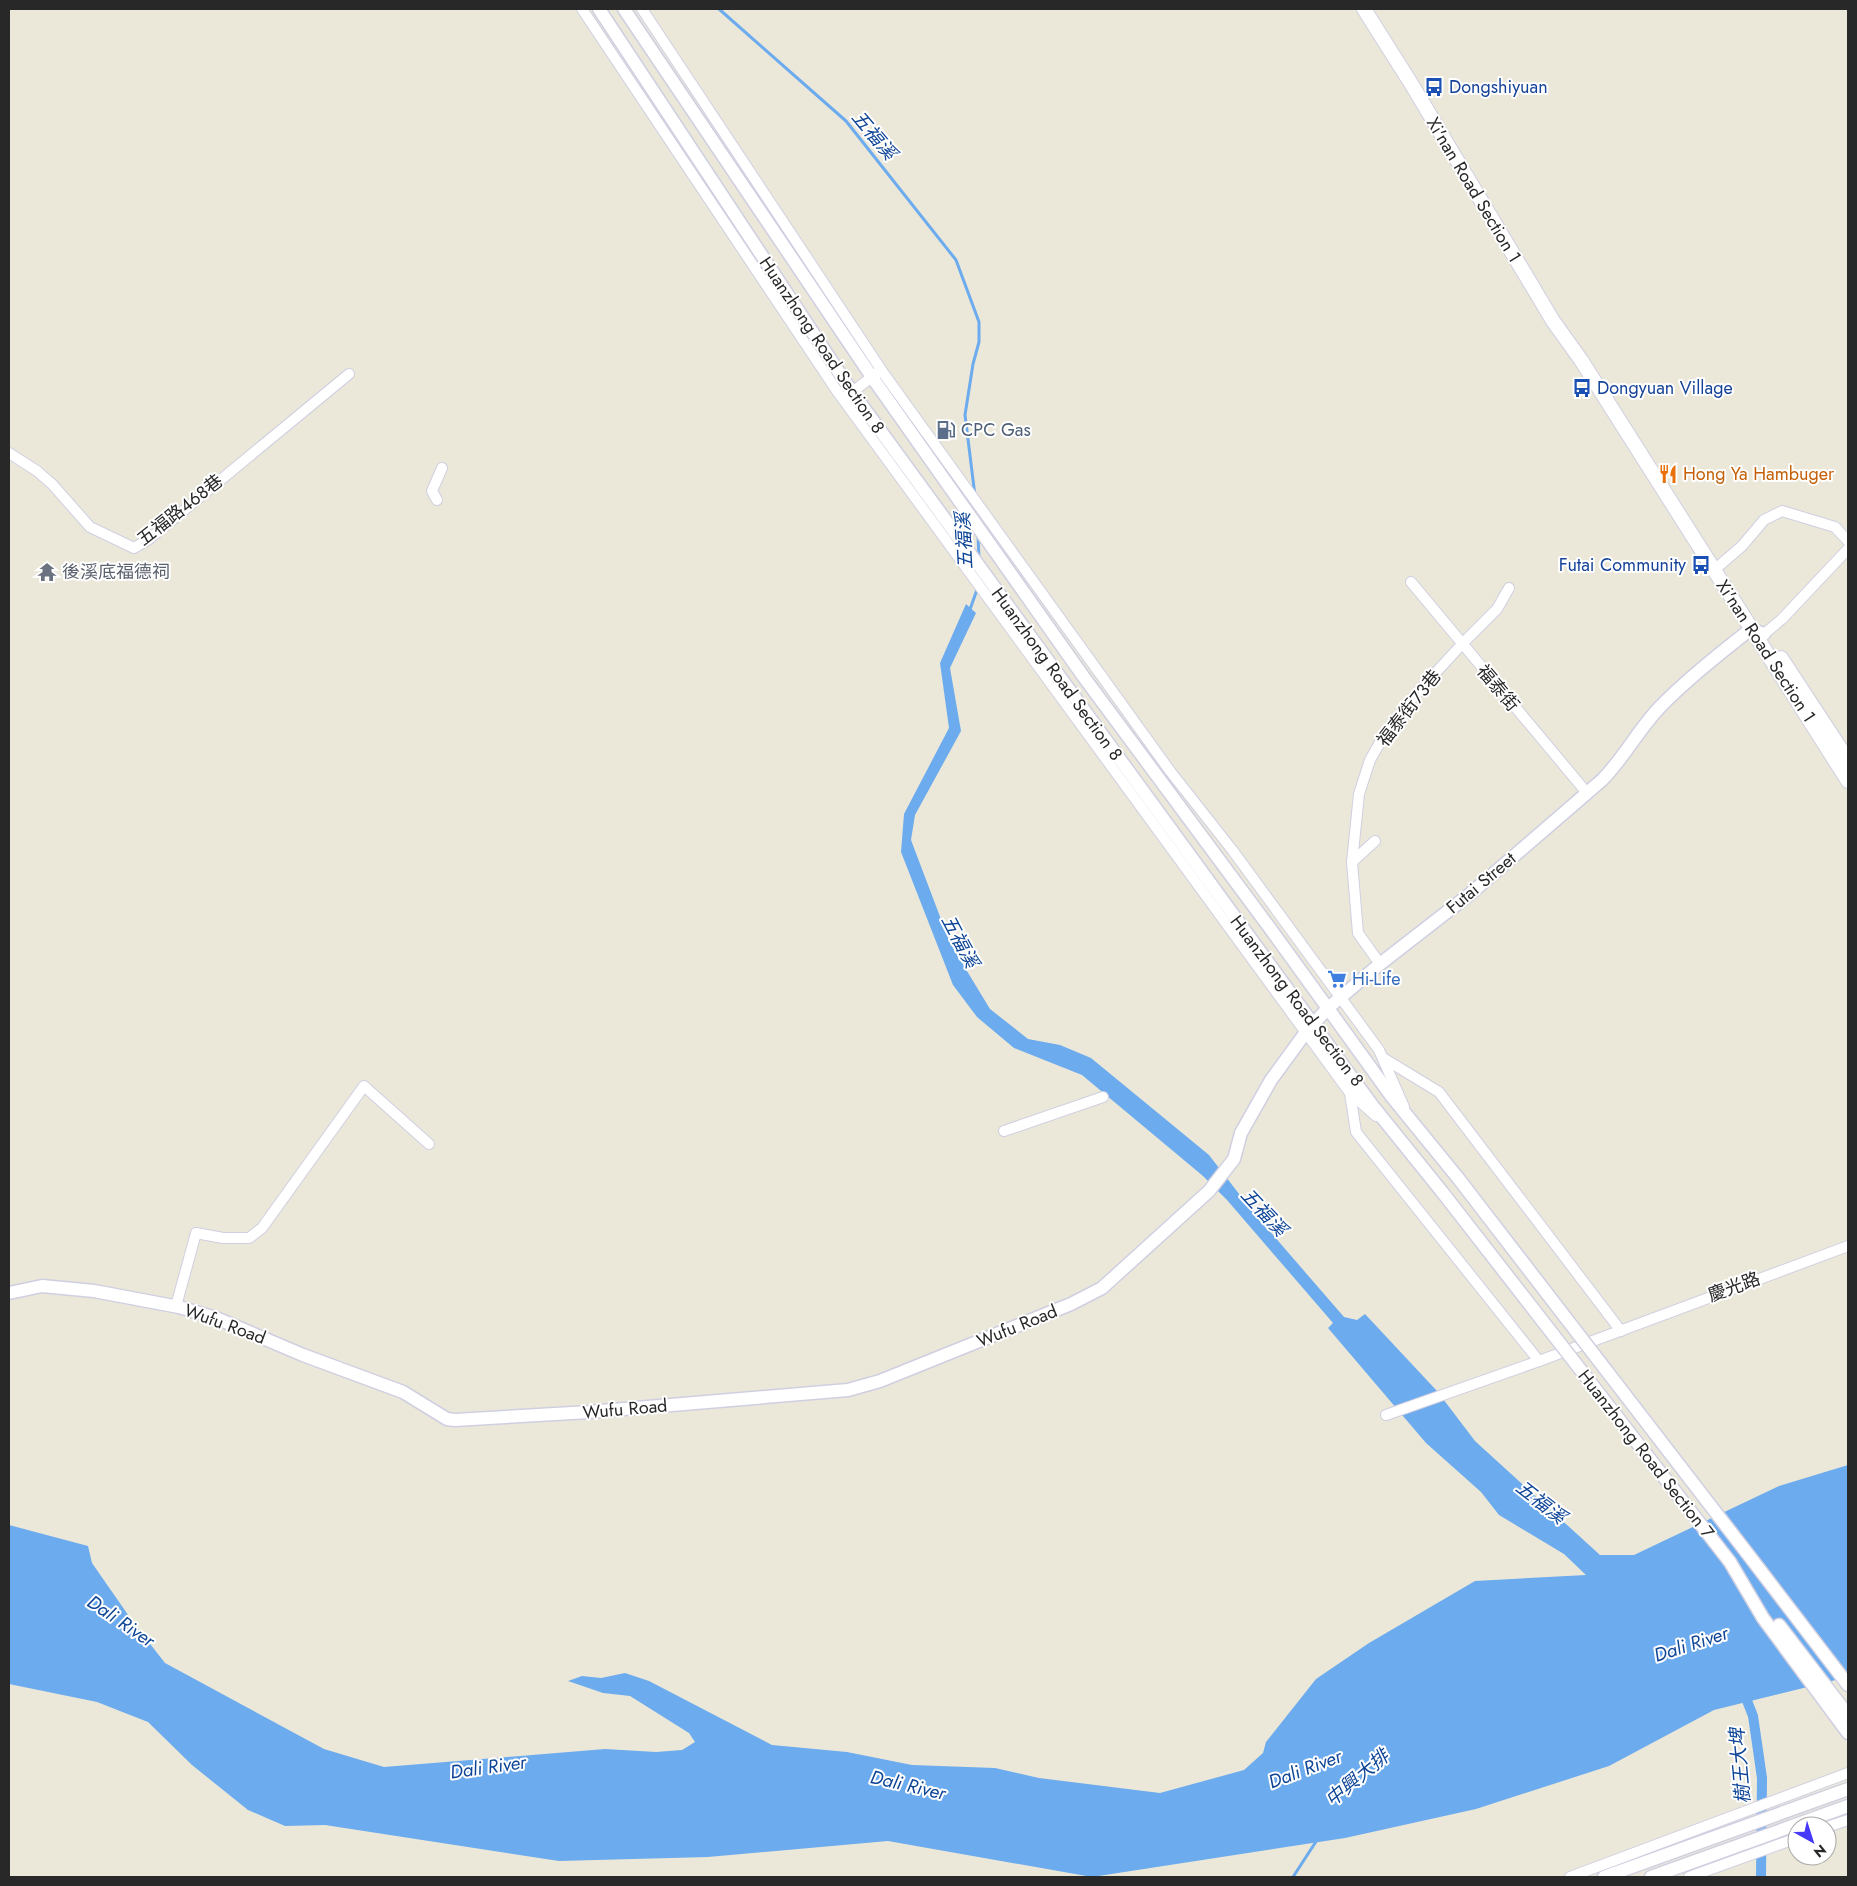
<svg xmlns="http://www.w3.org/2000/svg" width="1857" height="1886" font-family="Jost,'Noto Sans TC',sans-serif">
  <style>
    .water { fill: #6cabed }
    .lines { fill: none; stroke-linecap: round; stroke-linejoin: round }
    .stream { stroke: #6cabed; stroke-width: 3 }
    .canal { stroke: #6cabed; stroke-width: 10 }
    .minor-casing { stroke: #d0cfe1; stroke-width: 12 }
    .tertiary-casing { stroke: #d0cfe1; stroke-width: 15 }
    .secondary-casing { stroke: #d0cfe1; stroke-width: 16 }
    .minor { stroke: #fff; stroke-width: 10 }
    .tertiary { stroke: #fff; stroke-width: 12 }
    .secondary { stroke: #fff; stroke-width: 14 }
    .tertiary-bridge-casing { stroke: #d0cfe1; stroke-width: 15; stroke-linecap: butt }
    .tertiary-bridge { stroke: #fff; stroke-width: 12 }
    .labels { text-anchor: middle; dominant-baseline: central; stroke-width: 4; stroke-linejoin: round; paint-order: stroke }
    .transit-label { font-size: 18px; fill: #164399; stroke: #fff; text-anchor: start }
    .street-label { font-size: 18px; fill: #282828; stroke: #fff }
    .service-label { font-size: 18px; fill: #4e5e75; stroke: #fff; text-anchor: start }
    .food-label { font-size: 18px; fill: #c56008; stroke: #fff; text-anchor: start }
    .worship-label { font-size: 18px; fill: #5b616d; stroke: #fff; text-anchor: start }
    .shop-label { font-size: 18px; fill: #366cbe; stroke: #fff; text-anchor: start }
    .water-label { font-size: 19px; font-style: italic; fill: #0e4597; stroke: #fff }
  </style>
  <rect width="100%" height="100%" fill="#ebe8da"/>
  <polygon class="water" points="966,604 976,613 950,668 961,731 915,815 911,840 950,943 990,1009 1028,1039 1060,1045 1091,1058 1209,1155 1253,1212 1344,1317 1357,1320 1365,1314 1437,1391 1475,1441 1600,1555 1634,1555 1779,1486 1848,1465 1848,1677 1714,1710 1609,1766 1476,1809 1345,1838 1092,1877 888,1841 708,1857 559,1861 325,1825 285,1826 248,1810 192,1765 148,1722 97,1702 9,1684 9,1525 88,1546 92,1563 133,1622 165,1663 324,1749 384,1767 605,1749 656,1752 682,1750 695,1742 689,1733 630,1696 603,1693 568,1681 582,1676 601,1678 625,1673 649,1681 772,1745 847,1752 912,1765 995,1768 1039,1778 1160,1793 1244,1770 1263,1753 1266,1742 1316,1679 1369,1643 1475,1581 1586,1575 1564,1554 1499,1515 1481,1492 1426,1443 1328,1328 1333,1323 1227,1200 1203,1176 1082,1075 1014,1048 977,1017 953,985 901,852 904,814 949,728 940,663"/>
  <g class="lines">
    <g class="stream">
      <polyline points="719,9 846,121 956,260 979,322 979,342 973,364 965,415 975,496"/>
      <polyline points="978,535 979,559"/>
      <polyline points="969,612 978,587"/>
      <polyline points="1293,1877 1317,1840"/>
    </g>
    <polyline class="canal" points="1742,1688 1753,1716 1762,1778 1761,1877"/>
    <g class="minor-casing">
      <g id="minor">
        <polyline points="582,9 837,391 1350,1093 1376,1116"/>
        <polyline points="642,9 884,374 1170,771 1233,851 1379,1050 1404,1107"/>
        <polyline points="847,396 877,373"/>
        <polyline points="9,453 37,471 52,484 90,527 134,548 149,539 349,374"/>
        <polyline points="437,500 432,491 442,468"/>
        <polyline points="1720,565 1742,546 1764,520 1782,511 1835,527 1848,541"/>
        <polyline points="1411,582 1587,793"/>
        <polyline points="1764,634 1782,619 1848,549"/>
        <polyline points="1352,862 1375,841"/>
        <polyline points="1380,964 1358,933 1352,862 1359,794 1370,760 1386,732 1409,702 1462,644 1497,609 1509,588"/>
        <polyline points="1383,1058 1439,1092 1621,1331"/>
        <polyline points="1350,1093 1356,1132 1539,1361"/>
        <polyline points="1004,1131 1103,1097"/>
        <polyline points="176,1306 196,1233 223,1238 249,1238 262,1228 364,1086 429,1144"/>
        <polyline points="1386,1415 1539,1361 1848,1246"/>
        <polyline points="1827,1827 1848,1820"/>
        <polyline points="1570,1877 1848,1773"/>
        <polyline points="1689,1877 1797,1838"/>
      </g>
    </g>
    <g class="tertiary-casing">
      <g id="tertiary">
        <polyline points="599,9 850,389 1372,1105 1443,1193"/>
        <polyline points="624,9 874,380 1083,676 1272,931 1392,1097 1458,1178"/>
        <path d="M9,1293L42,1286L94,1291L179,1307L216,1318L303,1355L403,1392L447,1419L455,1420L589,1412L848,1390L880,1381L1071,1304L1102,1288L1209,1191L1234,1159L1241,1133L1271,1080L1306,1032L1328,1008L1380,964L1470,894L1602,780C1624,758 1638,730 1660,707C1687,679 1720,653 1751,629L1764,634"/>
        <polyline points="1747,1553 1848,1685"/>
        <polyline points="1730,1562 1763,1618 1848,1733"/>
        <polyline points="1779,1625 1848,1715"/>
        <polyline points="1604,1877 1848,1789"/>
        <polyline points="1651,1877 1848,1806"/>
      </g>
    </g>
    <g class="secondary-casing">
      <g id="secondary">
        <polyline points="1364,9 1412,85 1553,321 1581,360 1848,781"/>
        <polyline points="1781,658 1848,760"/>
      </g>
    </g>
    <use href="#minor" class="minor"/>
    <use href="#tertiary" class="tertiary"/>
    <use href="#secondary" class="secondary"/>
    <g class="tertiary-bridge-casing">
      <g id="tertiary-bridge">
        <polyline points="1458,1178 1747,1553"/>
        <polyline points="1443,1193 1730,1562"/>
      </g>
    </g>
    <use href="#tertiary-bridge" class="tertiary-bridge"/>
  </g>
  <defs>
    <g id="bus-bare" transform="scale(1.5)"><path d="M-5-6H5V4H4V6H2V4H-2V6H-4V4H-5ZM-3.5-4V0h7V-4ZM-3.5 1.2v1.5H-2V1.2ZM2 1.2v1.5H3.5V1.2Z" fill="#1a4fb4" stroke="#fff" stroke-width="2.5" paint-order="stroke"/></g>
    <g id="fuel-bare" transform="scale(1.5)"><path d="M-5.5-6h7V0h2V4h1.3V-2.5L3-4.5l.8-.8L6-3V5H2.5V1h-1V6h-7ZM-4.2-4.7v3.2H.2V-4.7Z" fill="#5c6f8a" stroke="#fff" stroke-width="2.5" paint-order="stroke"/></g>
    <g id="restaurant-bare" transform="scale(1.5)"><path d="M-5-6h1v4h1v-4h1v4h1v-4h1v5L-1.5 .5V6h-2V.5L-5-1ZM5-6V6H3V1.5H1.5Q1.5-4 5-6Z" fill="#e8710a" stroke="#fff" stroke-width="2.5" paint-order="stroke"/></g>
    <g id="temple-bare" transform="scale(1.5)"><path d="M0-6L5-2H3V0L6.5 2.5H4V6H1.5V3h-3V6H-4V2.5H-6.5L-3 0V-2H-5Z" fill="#6b7280" stroke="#fff" stroke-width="2.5" paint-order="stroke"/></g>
    <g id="supermarket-bare" transform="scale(1.5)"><path d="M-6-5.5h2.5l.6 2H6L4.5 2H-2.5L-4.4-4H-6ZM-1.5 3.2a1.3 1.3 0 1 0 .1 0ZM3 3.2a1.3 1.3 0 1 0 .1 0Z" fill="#3f7fe0" stroke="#fff" stroke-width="2.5" paint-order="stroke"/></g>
  </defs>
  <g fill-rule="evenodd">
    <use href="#bus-bare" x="1434" y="87"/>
    <use href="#bus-bare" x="1582" y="388"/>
    <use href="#fuel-bare" x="946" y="430"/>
    <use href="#restaurant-bare" x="1668" y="474"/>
    <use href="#bus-bare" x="1701" y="565"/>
    <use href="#temple-bare" x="47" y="572"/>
    <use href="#supermarket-bare" x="1337" y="979"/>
  </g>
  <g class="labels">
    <g class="transit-label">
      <text x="1449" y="87">Dongshiyuan</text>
      <text x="1597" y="388">Dongyuan Village</text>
      <text x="1686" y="565" text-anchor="end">Futai Community</text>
    </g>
    <g class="street-label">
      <text transform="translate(1474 190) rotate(59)">Xi'nan Road Section 1</text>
      <text transform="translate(822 345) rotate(56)">Huanzhong Road Section 8</text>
      <text transform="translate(180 510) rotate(-38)">五福路468巷</text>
      <text transform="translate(1766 651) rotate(57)">Xi'nan Road Section 1</text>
      <text transform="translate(1057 674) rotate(54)">Huanzhong Road Section 8</text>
      <text transform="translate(1498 688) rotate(50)">福泰街</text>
      <text transform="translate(1409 708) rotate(-52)">福泰街73巷</text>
      <text transform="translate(1481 883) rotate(-40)">Futai Street</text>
      <text transform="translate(1297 1001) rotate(53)">Huanzhong Road Section 8</text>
      <text transform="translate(1734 1287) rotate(-20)">慶光路</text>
      <text transform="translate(225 1324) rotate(20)">Wufu Road</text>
      <text transform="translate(1017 1326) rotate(-22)">Wufu Road</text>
      <text transform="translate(625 1409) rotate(-5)">Wufu Road</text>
      <text transform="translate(1646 1454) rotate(52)">Huanzhong Road Section 7</text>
    </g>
    <g class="service-label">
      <text x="961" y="430">CPC Gas</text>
    </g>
    <g class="food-label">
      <text x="1683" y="474">Hong Ya Hambuger</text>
    </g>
    <g class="worship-label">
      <text x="62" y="572">後溪底福德祠</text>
    </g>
    <g class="shop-label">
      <text x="1352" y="979">Hi-Life</text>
    </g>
    <g class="water-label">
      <text transform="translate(874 135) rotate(50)">五福溪</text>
      <text transform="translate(964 541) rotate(-93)">五福溪</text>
      <text transform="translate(960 941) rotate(62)">五福溪</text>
      <text transform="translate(1264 1212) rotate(47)">五福溪</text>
      <text transform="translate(1541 1502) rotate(38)">五福溪</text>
      <text transform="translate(121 1621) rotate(34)">Dali River</text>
      <text transform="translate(1691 1644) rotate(-18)">Dali River</text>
      <text transform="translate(1740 1766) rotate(-95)">樹王大埤</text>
      <text transform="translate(488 1767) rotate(-8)">Dali River</text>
      <text transform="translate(1305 1769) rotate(-21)">Dali River</text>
      <text transform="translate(1357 1778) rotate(-40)">中興大排</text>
      <text transform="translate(908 1785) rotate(13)">Dali River</text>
    </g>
  </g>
  <rect width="1857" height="1886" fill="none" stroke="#282828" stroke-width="20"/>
  <g transform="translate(1812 1841) rotate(141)"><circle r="24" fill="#ffffff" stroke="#a9a9a9"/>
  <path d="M0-4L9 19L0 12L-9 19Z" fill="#4639f8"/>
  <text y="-8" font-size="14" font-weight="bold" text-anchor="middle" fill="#282828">N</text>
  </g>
</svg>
